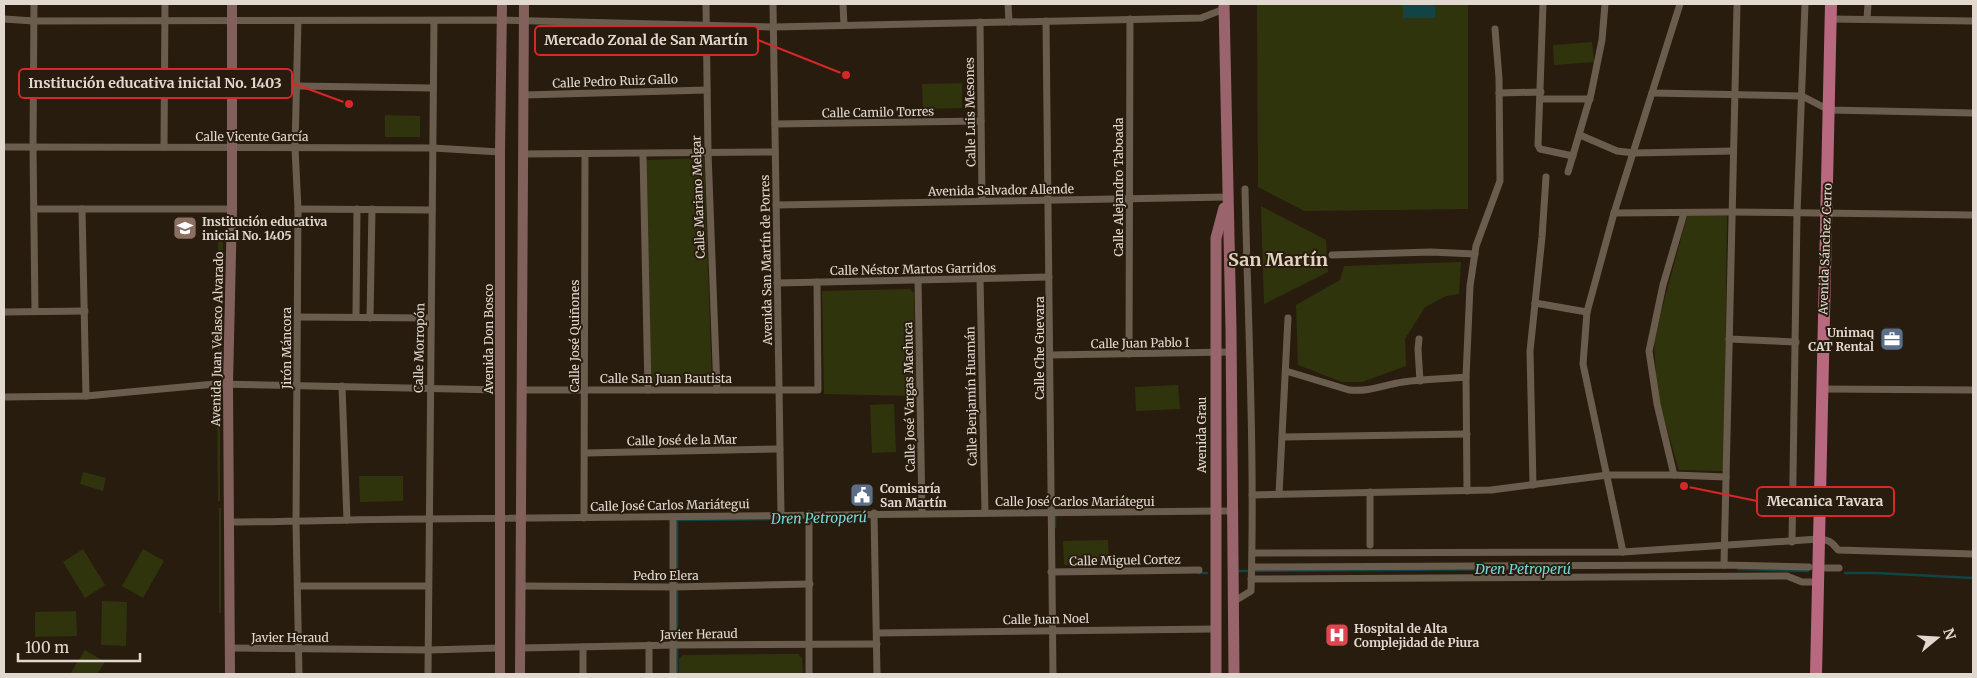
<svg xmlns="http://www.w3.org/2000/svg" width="1977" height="678" font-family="Merriweather,serif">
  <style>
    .green { fill: #30340d }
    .water { fill: #104445 }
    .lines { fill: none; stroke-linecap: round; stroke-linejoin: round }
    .stream { stroke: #104445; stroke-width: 2.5 }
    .street { stroke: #6b5d4d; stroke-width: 7 }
    .secondary { stroke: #82615c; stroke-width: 10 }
    .primary { stroke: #99646b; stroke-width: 11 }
    .highway { stroke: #b8697f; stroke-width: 12 }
    .labels { text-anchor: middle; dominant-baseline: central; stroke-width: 4; stroke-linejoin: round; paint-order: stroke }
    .street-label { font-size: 12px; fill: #e1d9d0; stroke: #281c0e }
    .poi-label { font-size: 12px; font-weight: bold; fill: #e1d9d0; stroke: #281c0e; text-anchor: start }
    .water-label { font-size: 14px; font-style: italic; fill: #72d9db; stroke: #281c0e }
    .district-label { font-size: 18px; font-weight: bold; fill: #e2d2c0; stroke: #281c0e }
    .leader { fill: none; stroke: #d62828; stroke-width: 2 }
    .callout-dot { fill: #d62828; stroke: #281c0e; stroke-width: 2 }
    .callout { fill: #281c0e; stroke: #d62828; stroke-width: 2 }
    .callout-label { font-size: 14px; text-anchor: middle; font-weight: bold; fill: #e1d9d0 }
  </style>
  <rect width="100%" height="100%" fill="#281c0e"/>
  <g class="green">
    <polygon points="1257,4 1468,4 1468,209 1304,211 1258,187"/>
    <polygon points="1592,42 1594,62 1554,65 1553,45"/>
    <polygon points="962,83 962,108 923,109 922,84"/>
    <polygon points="385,115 420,116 420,137 385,137"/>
    <polygon points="704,158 712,383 651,385 645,160"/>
    <polygon points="1261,206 1326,240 1328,272 1264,304"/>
    <polygon points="1687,216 1727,216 1724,471 1679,470 1657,395 1654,339"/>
    <polygon points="218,240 223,240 222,288 218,288"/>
    <polygon points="1461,262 1459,294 1446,296 1425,307 1405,339 1406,366 1362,382 1342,382 1298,365 1296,305 1340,280 1344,266"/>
    <polygon points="910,289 914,293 916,396 824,394 822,291"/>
    <polygon points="218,296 222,296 220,370 218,369"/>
    <polygon points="1178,385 1180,409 1136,411 1135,387"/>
    <polygon points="217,402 220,402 220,501 218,501"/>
    <polygon points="894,404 896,452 872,453 870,405"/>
    <polygon points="83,472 106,478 103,491 80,484"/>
    <polygon points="359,476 403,476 403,501 360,502"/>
    <rect x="219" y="508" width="2" height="105"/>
    <polygon points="1108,540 1109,564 1064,565 1063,541"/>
    <polygon points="83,549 105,585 85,598 63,562"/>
    <polygon points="143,549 164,561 143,598 122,586"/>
    <polygon points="102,601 127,602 126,646 101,645"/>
    <polygon points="76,611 77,636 35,637 35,612"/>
    <polygon points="85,650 105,662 97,674 70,674"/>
    <polygon points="798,654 802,658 803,674 679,674 679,659 683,655"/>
  </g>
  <rect class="water" x="1403" y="4" width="32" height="14"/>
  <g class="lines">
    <g class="stream">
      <polyline points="1052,516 1055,515 1055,527"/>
      <polyline points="1738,569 1808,571"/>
      <polyline points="1238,571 1535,569"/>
      <polyline points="1198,573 1207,573"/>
      <polyline points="1845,573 1876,573 1973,578"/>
      <polyline points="677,674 677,520 777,519"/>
    </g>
    <g class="street">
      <polyline points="34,4 33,147 35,311"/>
      <polyline points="706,4 708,153 717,390"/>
      <polyline points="773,4 781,515"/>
      <polyline points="843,4 844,25"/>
      <polyline points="1008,4 1009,22"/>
      <polyline points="1543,4 1538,145 1540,149 1573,156"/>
      <polyline points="4,19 34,21 502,20 774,27 1201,18 1224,9"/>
      <polyline points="1831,19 1973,21"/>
      <polyline points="1867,19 1868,4"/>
      <polyline points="298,21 295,148 298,209 296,522 299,674"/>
      <polyline points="1046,21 1053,674"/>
      <polyline points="980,22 982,201"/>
      <polyline points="33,84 164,85"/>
      <polyline points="297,86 433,88"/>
      <polyline points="1499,93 1541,92"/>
      <polyline points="1652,93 1802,96 1829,110 1973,113"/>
      <polyline points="524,95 707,90"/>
      <polyline points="1541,99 1590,99"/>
      <polyline points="775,124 981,121"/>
      <polyline points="1580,135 1617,151 1634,153 1733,151"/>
      <polyline points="4,147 433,148 500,152"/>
      <polyline points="164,147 165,4"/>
      <polyline points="524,154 775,152"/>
      <polyline points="643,154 648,390"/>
      <polyline points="1568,172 1591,94 1602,40 1605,4"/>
      <polyline points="776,205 1227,197"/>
      <polyline points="34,209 232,209"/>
      <polyline points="82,209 86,396"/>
      <polyline points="298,209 432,210"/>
      <polyline points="1614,213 1731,212 1973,215"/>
      <polyline points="1332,255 1431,252 1475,254"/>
      <polyline points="980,279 985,513"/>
      <polyline points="918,280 922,513"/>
      <polyline points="777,283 1049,277"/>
      <polyline points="1535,303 1587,312"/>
      <polyline points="4,312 85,311"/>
      <polyline points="298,317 431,318"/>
      <polyline points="356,317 357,209"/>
      <polyline points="370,318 372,209"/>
      <polyline points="1419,339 1418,349 1420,381"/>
      <polyline points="1729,339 1796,342"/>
      <polyline points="1129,354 1130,19"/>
      <polyline points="1050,355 1231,352"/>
      <path d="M1286,371L1349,390C1371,392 1383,385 1403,382C1424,379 1445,379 1466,377"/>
      <polyline points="342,386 347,520"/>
      <polyline points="1823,389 1973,390"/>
      <polyline points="522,390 818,390 817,282"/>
      <polyline points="4,397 86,396 215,384 500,390"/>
      <polyline points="1283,437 1467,434"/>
      <polyline points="585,453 780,449"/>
      <polyline points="1674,475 1657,404 1649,351 1663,285 1684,213"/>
      <polyline points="1533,485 1530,351 1542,237 1546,177"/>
      <polyline points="1467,491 1466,377 1470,286 1476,246 1500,181 1499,78 1495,29"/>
      <polyline points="1370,492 1370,545"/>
      <polyline points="1279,494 1288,318"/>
      <polyline points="1252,495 1491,490 1608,475 1674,475 1726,477"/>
      <polyline points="874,513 877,674"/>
      <polyline points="673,517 673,674"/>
      <polyline points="584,518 585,155"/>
      <path d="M229,522C295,522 360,519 426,519C694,517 963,513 1232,511"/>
      <polyline points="1792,542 1797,214 1805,4"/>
      <polyline points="1623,552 1583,364 1587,312 1614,213 1680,4"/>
      <path d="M1252,553L1623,552L1819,539C1829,540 1832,542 1838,550L1973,554"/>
      <polyline points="1724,565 1737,4"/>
      <polyline points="1252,567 1724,565 1809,567"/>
      <polyline points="1826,568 1839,568"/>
      <polyline points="1051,572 1199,570"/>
      <polyline points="1251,579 1787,576 1802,582 1818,582"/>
      <polyline points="298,586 428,586"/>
      <polyline points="521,586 673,587 810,584"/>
      <path d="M1233,602L1251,591C1255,457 1248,323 1245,189"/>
      <polyline points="877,633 1216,629"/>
      <polyline points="583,647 583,674"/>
      <polyline points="230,648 429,650 500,648"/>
      <polyline points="521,648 677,645 877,644"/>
      <polyline points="428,674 434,22"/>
      <polyline points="649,674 649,645"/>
      <polyline points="809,674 809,514"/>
    </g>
    <g class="secondary">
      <polyline points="230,674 228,384 232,209 232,4"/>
      <polyline points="500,674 500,152 502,4"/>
      <polyline points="520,674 524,4"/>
    </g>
    <g class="primary">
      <polyline points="1224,4 1231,329 1234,674"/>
      <polyline points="1216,674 1216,238 1224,208"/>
    </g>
    <polyline class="highway" points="1816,674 1831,4"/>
  </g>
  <defs>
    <g id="school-square" transform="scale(1.25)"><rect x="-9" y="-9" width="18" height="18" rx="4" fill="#8d6e63" stroke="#281c0e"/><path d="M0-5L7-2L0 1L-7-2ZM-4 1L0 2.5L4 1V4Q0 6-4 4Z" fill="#fff"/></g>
    <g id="office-square" transform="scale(1.25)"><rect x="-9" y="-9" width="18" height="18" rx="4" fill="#5c6f8a" stroke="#281c0e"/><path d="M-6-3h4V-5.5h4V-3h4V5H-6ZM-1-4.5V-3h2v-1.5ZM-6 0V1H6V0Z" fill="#fff"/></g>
    <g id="civic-square" transform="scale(1.25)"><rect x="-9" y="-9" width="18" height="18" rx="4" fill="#5c6f8a" stroke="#281c0e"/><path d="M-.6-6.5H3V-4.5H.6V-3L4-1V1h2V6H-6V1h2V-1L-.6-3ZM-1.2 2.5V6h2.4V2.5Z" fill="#fff"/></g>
    <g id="hospital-square" transform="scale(1.25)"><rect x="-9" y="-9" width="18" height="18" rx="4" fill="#e0444e" stroke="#281c0e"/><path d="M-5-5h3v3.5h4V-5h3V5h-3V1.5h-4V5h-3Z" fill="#fff"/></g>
  </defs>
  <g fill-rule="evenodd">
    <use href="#school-square" x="185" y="228"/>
    <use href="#office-square" x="1892" y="339"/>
    <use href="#civic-square" x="862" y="495"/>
    <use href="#hospital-square" x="1337" y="635"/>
  </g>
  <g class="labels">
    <g class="street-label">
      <text transform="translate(615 81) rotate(-2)">Calle Pedro Ruiz Gallo</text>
      <text transform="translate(878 112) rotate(-1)">Calle Camilo Torres</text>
      <text transform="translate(970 112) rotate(-91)">Calle Luis Mesones</text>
      <text x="252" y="136">Calle Vicente García</text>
      <text transform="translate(1118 187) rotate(-90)">Calle Alejandro Taboada</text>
      <text transform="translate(1001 190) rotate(-1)">Avenida Salvador Allende</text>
      <text transform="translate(698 197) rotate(-92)">Calle Mariano Melgar</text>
      <text transform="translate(1825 249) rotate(-88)">Avenida Sánchez Cerro</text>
      <text transform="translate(766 260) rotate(-91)">Avenida San Martín de Porres</text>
      <text transform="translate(913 269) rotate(-1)">Calle Néstor Martos Garridos</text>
      <text transform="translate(574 336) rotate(-90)">Calle José Quiñones</text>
      <text transform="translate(217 339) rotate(-89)">Avenida Juan Velasco Alvarado</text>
      <text transform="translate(488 339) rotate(-90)">Avenida Don Bosco</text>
      <text transform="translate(1140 343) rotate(-1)">Calle Juan Pablo I</text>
      <text transform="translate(286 348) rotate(-90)">Jirón Máncora</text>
      <text transform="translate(419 348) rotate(-89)">Calle Morropón</text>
      <text transform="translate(1039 348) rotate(-90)">Calle Che Guevara</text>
      <text x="666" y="378">Calle San Juan Bautista</text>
      <text transform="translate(971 396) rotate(-91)">Calle Benjamín Huamán</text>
      <text transform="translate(909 397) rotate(-91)">Calle José Vargas Machuca</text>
      <text transform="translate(1201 435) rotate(-90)">Avenida Grau</text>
      <text transform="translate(682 440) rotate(-1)">Calle José de la Mar</text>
      <text x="1075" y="501">Calle José Carlos Mariátegui</text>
      <text transform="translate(670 505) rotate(-1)">Calle José Carlos Mariátegui</text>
      <text transform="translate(1125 560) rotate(-1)">Calle Miguel Cortez</text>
      <text x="666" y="575">Pedro Elera</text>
      <text transform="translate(1046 619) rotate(-1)">Calle Juan Noel</text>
      <text transform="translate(699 634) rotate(-1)">Javier Heraud</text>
      <text x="290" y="637">Javier Heraud</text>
    </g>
    <g class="poi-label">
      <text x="202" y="221">Institución educativa<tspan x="202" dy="14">inicial No. 1405</tspan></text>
      <text x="1874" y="332" text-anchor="end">Unimaq<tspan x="1874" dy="14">CAT Rental</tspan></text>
      <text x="880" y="488">Comisaría<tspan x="880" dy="14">San Martín</tspan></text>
      <text x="1354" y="628">Hospital de Alta<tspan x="1354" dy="14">Complejidad de Piura</tspan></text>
    </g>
    <g class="water-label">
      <text transform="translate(819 518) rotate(-1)">Dren Petroperú</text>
      <text x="1523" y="569">Dren Petroperú</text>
    </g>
    <g class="district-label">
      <text x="1278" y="259">San Martín</text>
    </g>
  </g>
  <path class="leader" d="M846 75L758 40M349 104L292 83M1684 486L1757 501"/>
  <g class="callout-dot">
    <circle cx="846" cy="75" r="5"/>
    <circle cx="349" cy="104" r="5"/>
    <circle cx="1684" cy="486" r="5"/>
  </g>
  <g class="callout">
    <rect x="535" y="26" width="223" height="29" rx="5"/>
    <rect x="19" y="69" width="273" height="29" rx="5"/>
    <rect x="1757" y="487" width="137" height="29" rx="5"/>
  </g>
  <g class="callout-label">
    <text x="646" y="45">Mercado Zonal de San Martín</text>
    <text x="155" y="88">Institución educativa inicial No. 1403</text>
    <text x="1825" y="506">Mecanica Tavara</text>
  </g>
  <rect width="1977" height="678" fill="none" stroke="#e1d9d0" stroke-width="10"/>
  <g transform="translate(1937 638) rotate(72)" stroke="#281c0e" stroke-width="4" paint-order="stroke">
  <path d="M0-4L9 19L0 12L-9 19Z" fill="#e1d9d0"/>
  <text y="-8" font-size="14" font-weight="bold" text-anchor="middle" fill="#e1d9d0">N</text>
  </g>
  <path d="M18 653v8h122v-8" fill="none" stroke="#e1d9d0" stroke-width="2.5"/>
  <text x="25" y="653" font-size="15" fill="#e1d9d0" stroke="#281c0e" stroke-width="4" paint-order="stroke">100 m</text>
</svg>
